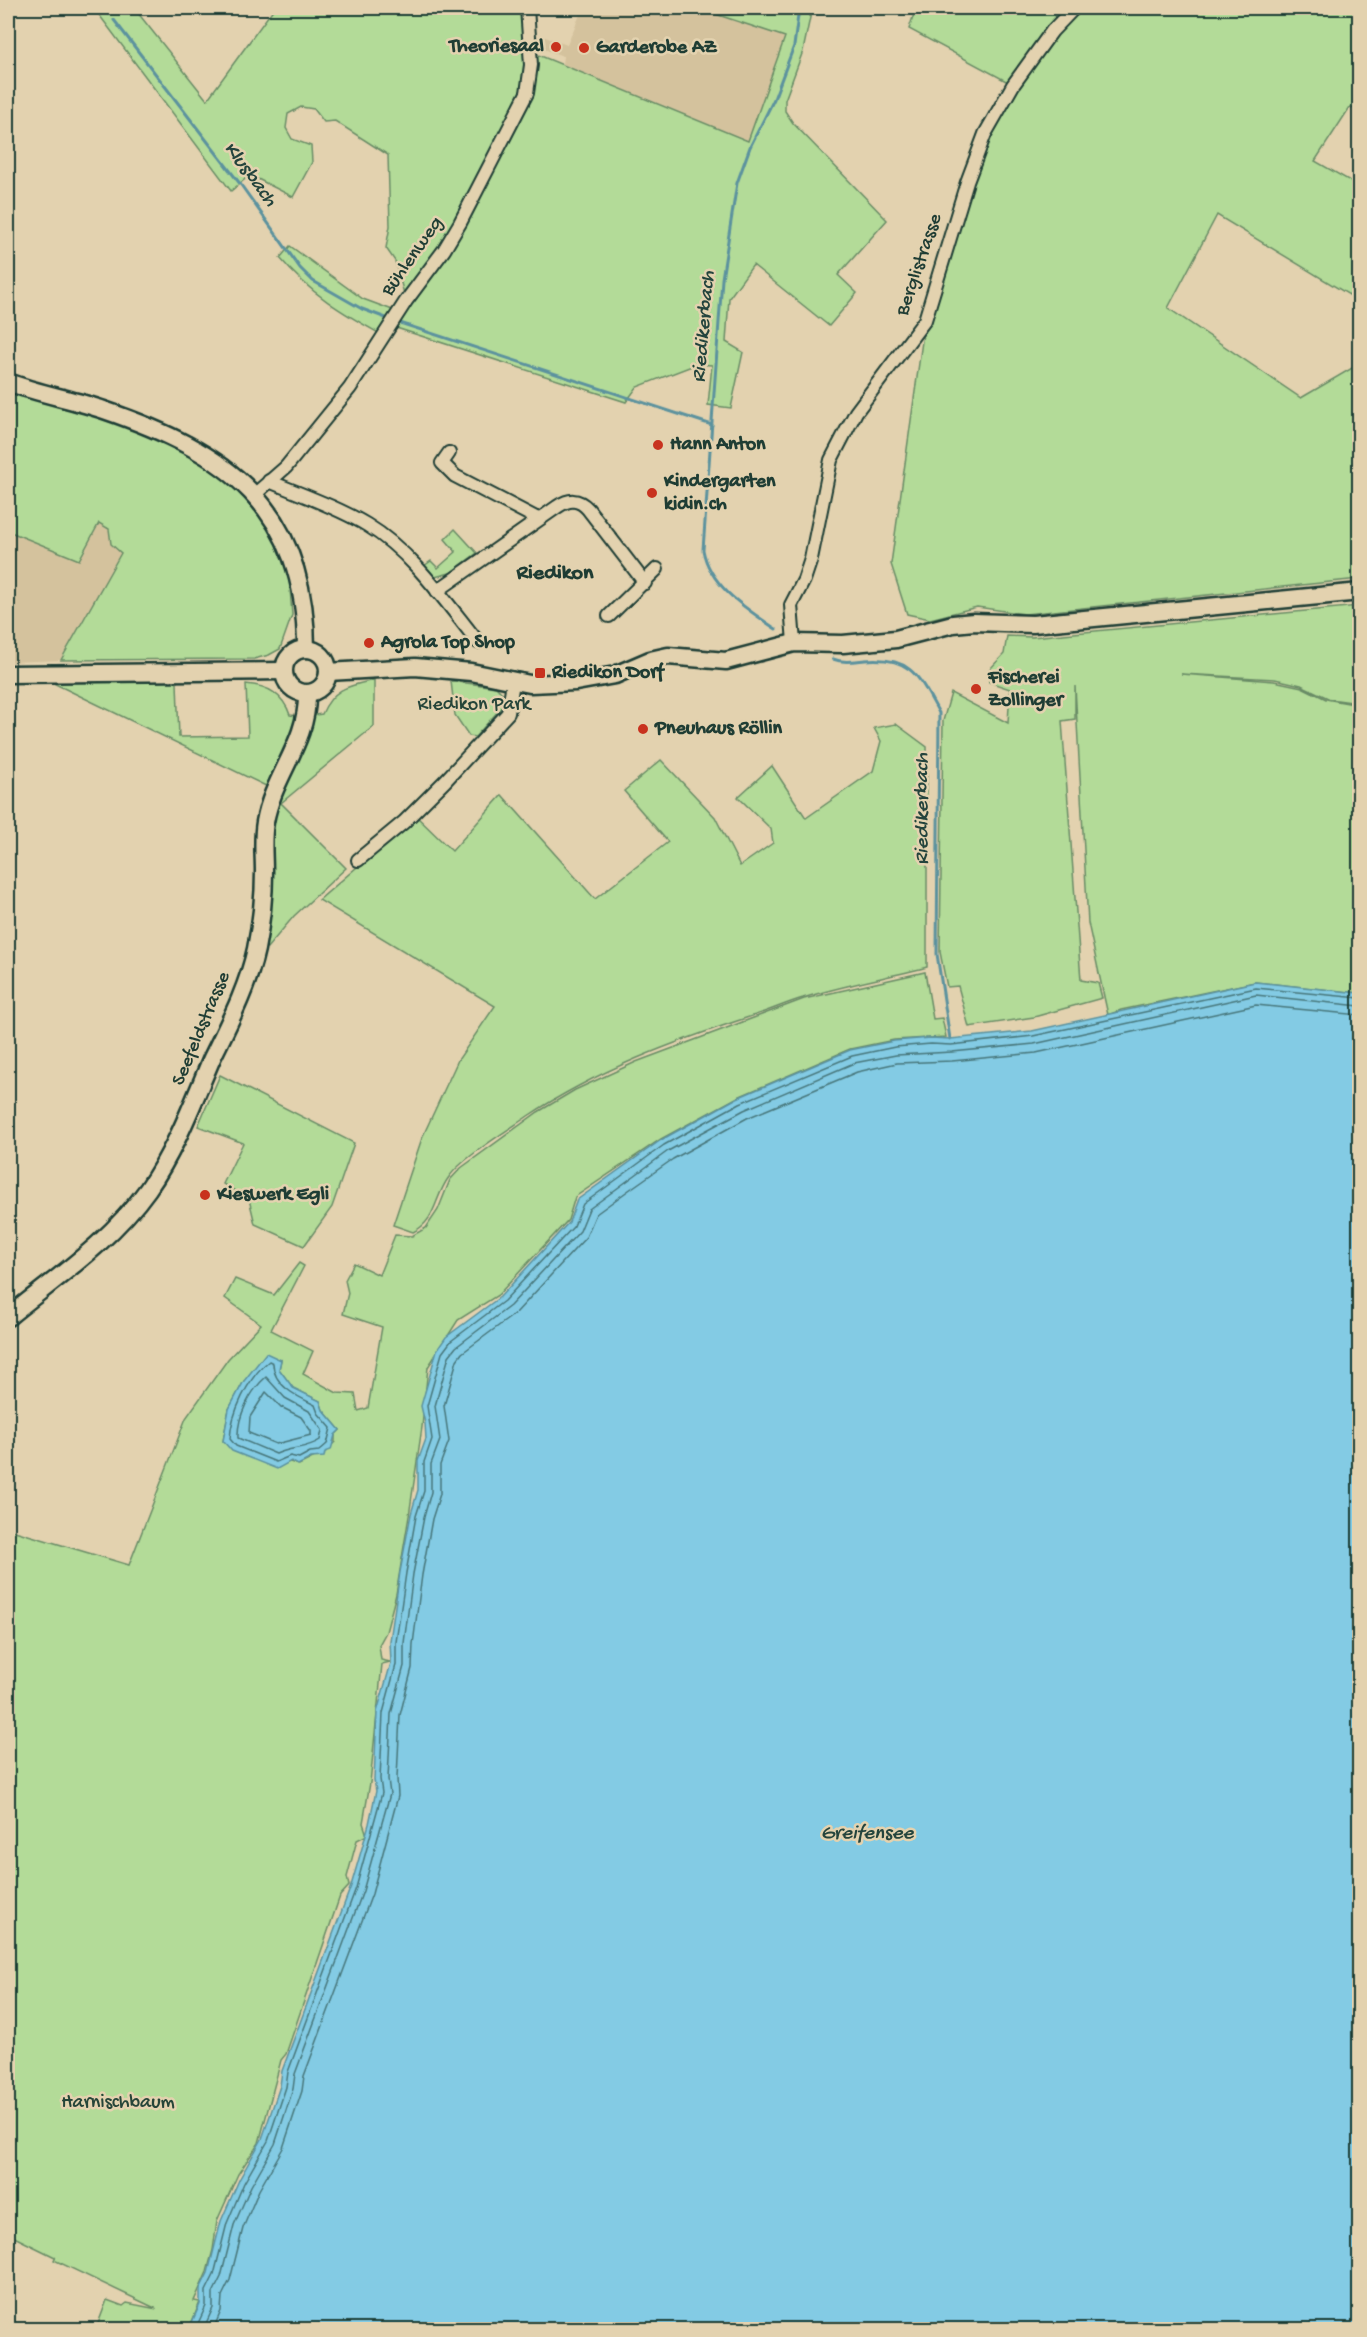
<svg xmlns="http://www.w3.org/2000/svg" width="1367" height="2337" font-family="'Gochi Hand',sans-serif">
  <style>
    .built { fill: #d4c29d }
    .green { fill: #b3db98; stroke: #698c66; stroke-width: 1.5; fill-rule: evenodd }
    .water { fill: #83cbe4; stroke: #5b929e; stroke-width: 1.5 }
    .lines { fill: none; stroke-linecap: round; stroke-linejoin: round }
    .shore { stroke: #47767a; stroke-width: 1.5 }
    .stream { stroke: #5b929e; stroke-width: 3 }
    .street-casing { stroke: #1f3d34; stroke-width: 16 }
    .secondary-casing { stroke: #1f3d34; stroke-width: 21 }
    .street { stroke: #e3d2af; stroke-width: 12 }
    .secondary { stroke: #e3d2af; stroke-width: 16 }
    .poi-dot { fill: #c8321e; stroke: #e3d2af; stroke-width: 2 }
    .labels { text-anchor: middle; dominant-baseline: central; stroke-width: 5; stroke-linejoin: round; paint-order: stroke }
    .poi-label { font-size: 20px; font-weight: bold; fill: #1f3d34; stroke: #e3d2af; text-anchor: start }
    .street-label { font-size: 20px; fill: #1f3d34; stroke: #e3d2af }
    .park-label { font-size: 20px; fill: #264539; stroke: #e3d2af }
    .water-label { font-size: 21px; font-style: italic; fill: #24443d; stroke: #e3d2af }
    .quarter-label { font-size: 22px; font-weight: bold; fill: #1f3d34; stroke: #e3d2af }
  </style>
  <rect width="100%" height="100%" fill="#e3d2af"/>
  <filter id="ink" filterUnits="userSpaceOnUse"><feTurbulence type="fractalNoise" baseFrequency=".0167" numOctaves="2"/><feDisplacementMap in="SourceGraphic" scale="12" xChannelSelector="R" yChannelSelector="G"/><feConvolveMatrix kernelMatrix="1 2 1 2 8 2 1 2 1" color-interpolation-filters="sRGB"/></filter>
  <g filter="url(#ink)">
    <g class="built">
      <polygon points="583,8 697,8 786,37 749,141 562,64 563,56 541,48 545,37 567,45"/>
      <polygon points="98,523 109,529 111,544 121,553 61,660 8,662 8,531 41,544"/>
    </g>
    <g class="green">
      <path d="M94,8H134L207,100L274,8H527L531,52L748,141L785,37L697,8H812L803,51L785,100V111L793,123L887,220L838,275L857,293L829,326L753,265L729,298L726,342L743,352L731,408L708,405L712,365L697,364L637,387L626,402L390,326L384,336C344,314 309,293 280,258L290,246L363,299L398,312L406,301L395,261L386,248L390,226L388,155L335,121L324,122L314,109L301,107L288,114L286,128L292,139L311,146L312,162L293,197L250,175L231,191Z"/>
      <polygon points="916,8 1359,8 1359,111 1350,107 1315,161 1357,185 1359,181 1359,301 1217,215 1168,308 1301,398 1359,364 1359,579 1025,614 977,607 930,619 907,614 891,564 925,320 981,128 1010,83 909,29"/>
      <polygon points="8,382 103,410 242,482 276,539 289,575 292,615 280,649 269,655 254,659 61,660 121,553 111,544 109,529 99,523 79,560 8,531"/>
      <polygon points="455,529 477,553 450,573 435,577 424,566 431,561 438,568 456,552 445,539"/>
      <polygon points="1359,606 1359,703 1330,699 1301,685 1275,679 1181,674 1274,681 1302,687 1326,699 1359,705 1359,993 1255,982 1121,1010 1108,1015 1088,923 1075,686 1075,719 1062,721 1081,980 1098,983 1102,998 1034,1017 969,1027 958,986 947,987 940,952 943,721 951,693 1008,723 1010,689 989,682 989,670 1004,654 1007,636 1032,637"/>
      <path d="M170,678L177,683L179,737L248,736L246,684C268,686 283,694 290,715L298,716L292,738L268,787L45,679Z"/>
      <path d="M374,680V726L281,803L346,868L294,916L267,948L262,947L270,820L315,715L322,714C333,688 348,686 374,680Z"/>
      <polygon points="451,681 496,687 503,694 502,707 475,737 469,736 455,715"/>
      <path d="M896,724L927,747V967C886,978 843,985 803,998C786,1003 769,1011 752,1016C673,1042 597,1070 528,1116C508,1130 462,1158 449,1177C434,1197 437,1220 413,1232L393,1225L422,1138L458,1060L495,1006L319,900L416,816L452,851L502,795L595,899L668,842L624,791L661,760L715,817L740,866L773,843L771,829L738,797L772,766L806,818L873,771L881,741L874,728Z"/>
      <path d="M925,972L933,1019L942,1018L946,1037L894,1040L850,1049L738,1097L661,1139L575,1197L568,1220L498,1295L458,1320L428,1367L422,1427L409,1516L396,1594L386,1632L379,1645L381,1660L390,1662L382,1664L370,1783L363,1823L367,1835L357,1840L347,1877L349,1886L340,1896L286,2054L281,2060L259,2143L238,2174L217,2221L213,2250L207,2272L194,2301L200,2302L189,2329H96L107,2300L123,2306L127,2303L157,2309L54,2260L56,2256L55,2257L8,2234V1529L129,1565L186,1418L228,1359L261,1324L225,1298L235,1279L274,1295L299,1263L304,1266L271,1330L313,1351L303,1374L337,1393L355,1394L358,1411L368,1408L382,1327L343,1314L348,1293L345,1280L354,1263L379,1275L395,1235L412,1236L426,1228L438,1210L450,1180L461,1168L538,1112L575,1090L636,1062L804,999ZM281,1360L279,1369L293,1388L320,1401L323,1410L340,1430L335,1435V1442L325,1452L299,1465L223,1441L229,1409L244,1381Z"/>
      <polygon points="220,1075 354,1143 332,1207 304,1246 255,1224 249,1199 223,1184 243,1143 198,1126"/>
    </g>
    <g class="water">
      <polygon points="1255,982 1359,993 1359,2329 189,2329 200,2304 200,2289 208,2273 221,2221 239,2180 262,2139 280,2086 282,2071 351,1886 369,1824 376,1791 374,1780 377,1712 391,1663 390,1641 400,1572 411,1514 418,1490 418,1461 426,1439 425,1423 421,1406 437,1350 446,1337 500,1297 569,1222 577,1200 661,1140 737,1098 850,1050 894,1041 931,1038 950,1039 1032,1031"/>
      <polygon points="266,1353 281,1360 279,1369 293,1388 320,1401 323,1410 340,1430 335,1435 331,1450 325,1452 324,1457 311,1458 298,1465 291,1461 277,1469 232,1451 223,1441 229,1409 244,1381"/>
    </g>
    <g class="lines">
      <g class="shore">
        <path d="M269,1361L273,1363C273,1386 298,1397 315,1405L318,1413L331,1428L327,1444L319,1451L310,1452L299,1458L290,1456L276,1462L236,1446L230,1439C231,1414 248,1377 269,1361Z"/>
        <path d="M266,1377L285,1398L309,1411L322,1430L320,1440C307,1449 291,1447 276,1454L238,1438C237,1417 250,1391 266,1377Z"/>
        <polygon points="266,1392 281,1407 301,1417 311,1431 311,1435 276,1444 249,1433 250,1417"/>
        <polyline points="195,2330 206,2306 206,2291 214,2275 227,2223 244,2183 268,2141 286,2087 288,2072 356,1888 382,1793 380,1779 383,1713 396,1665 396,1642 406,1573 416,1516 424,1491 424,1462 432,1439 427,1406 442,1353 451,1341 504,1301 574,1226 583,1204 664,1145 740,1103 852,1056 895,1047 931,1044 951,1045 1033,1036 1256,988 1360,998"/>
        <polyline points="203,2330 213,2308 213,2293 221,2277 234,2225 251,2186 275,2144 293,2089 295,2074 363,1891 390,1794 388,1779 391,1714 404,1666 404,1643 413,1574 424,1517 431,1492 431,1464 440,1440 435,1406 449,1356 456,1347 510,1306 580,1231 589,1209 668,1151 744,1110 854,1063 896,1055 952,1052 1034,1044 1256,995 1360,1006"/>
        <polyline points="213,2330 221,2311 222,2296 230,2280 243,2228 259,2190 283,2148 302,2091 304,2076 372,1894 398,1796 397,1778 400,1715 412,1668 413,1644 422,1575 432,1519 440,1494 440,1465 449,1441 444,1406 457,1360 462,1353 516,1313 586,1237 596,1214 629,1190 673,1159 747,1118 857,1072 897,1063 952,1061 1036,1053 1256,1005 1360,1015"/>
      </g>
      <g class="stream">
        <polyline points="104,8 109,14"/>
        <polyline points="114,20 241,185 300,268 313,281 362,309 386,318"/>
        <polyline points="400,323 712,425"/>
        <path d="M776,629C747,609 710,587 703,550L722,279L737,183L750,147L774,99L794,46L799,8"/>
        <path d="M833,659C843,663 854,661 865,660C912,656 919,677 939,713L937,954L950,1039"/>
      </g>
      <g class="street-casing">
        <g id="street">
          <polyline points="449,453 442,463 455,476 538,519"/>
          <path d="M269,481C302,495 337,507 367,525C412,552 445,601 478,642"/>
          <polyline points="254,495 286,467 350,388 406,301 444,250 460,223 527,93 531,65 527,8"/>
          <path d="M437,591L557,507C569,499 578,498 588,509L645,583"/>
          <polyline points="609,616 657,569"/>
          <polyline points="794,643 791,605 804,580 811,559 831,460 856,412 925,320 967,182 985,134 1013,85 1052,31 1074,8"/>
          <polyline points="358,860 404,822 445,781 508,713 513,682"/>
        </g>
      </g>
      <g class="secondary-casing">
        <g id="secondary">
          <path d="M8,382C39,394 72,399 104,410C227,452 306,507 306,649"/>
          <circle cx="306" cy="671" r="22"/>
          <polyline points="328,672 415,667 471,672 530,684 576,682 615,675 650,660 668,656 726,661 794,643 843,644 896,639 953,624 974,622 1033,624 1360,592"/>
          <polyline points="8,674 283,671"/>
          <path d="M8,1317C57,1277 111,1241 148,1189C176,1149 193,1102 212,1058C229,1023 248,987 256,949C261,924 264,897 264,872C264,855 262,839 265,822C273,776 308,742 307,694"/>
        </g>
      </g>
      <use href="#street" class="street"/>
      <use href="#secondary" class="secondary"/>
    </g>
  </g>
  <g class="poi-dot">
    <circle cx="556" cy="47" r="6"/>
    <circle cx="584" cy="48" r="6"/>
    <circle cx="658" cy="445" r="6"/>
    <circle cx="652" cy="493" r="6"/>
    <circle cx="369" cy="643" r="6"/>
    <rect x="534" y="667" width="12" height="12" rx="3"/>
    <circle cx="976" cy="689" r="6"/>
    <circle cx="643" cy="729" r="6"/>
    <circle cx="205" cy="1195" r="6"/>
  </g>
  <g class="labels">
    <g class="poi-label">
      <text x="544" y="47" text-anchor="end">Theoriesaal</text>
      <text x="596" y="48">Garderobe AZ</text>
      <text x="670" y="445">Hann Anton</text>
      <text x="664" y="482">Kindergarten<tspan x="664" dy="23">kidin.ch</tspan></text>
      <text x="381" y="643">Agrola Top Shop</text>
      <text x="552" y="673">Riedikon Dorf</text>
      <text x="988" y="678">Fischerei<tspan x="988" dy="23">Zollinger</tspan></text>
      <text x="655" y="729">Pneuhaus Röllin</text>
      <text x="217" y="1195">Kieswerk Egli</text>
    </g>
    <g class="street-label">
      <text transform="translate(413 257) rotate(-55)">Bühlenweg</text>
      <text transform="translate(920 265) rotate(-71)">Berglistrasse</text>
      <text transform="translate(202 1029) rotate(-67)">Seefeldstrasse</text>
    </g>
    <g class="park-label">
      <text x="474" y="705">Riedikon Park</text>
      <text x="118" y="2103">Harnischbaum</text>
    </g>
    <g class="water-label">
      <text transform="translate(249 175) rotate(53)">Klusbach</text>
      <text transform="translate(705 327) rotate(-85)">Riedikerbach</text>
      <text transform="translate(923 809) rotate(-90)">Riedikerbach</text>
      <text x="867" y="1834">Greifensee</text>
    </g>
    <g class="quarter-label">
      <text x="555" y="574">Riedikon</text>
    </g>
  </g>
  <rect width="1367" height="2337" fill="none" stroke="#e3d2af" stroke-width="30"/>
  <rect x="15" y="15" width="1337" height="2307" fill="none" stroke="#1f3d34" stroke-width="2" filter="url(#ink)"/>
</svg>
